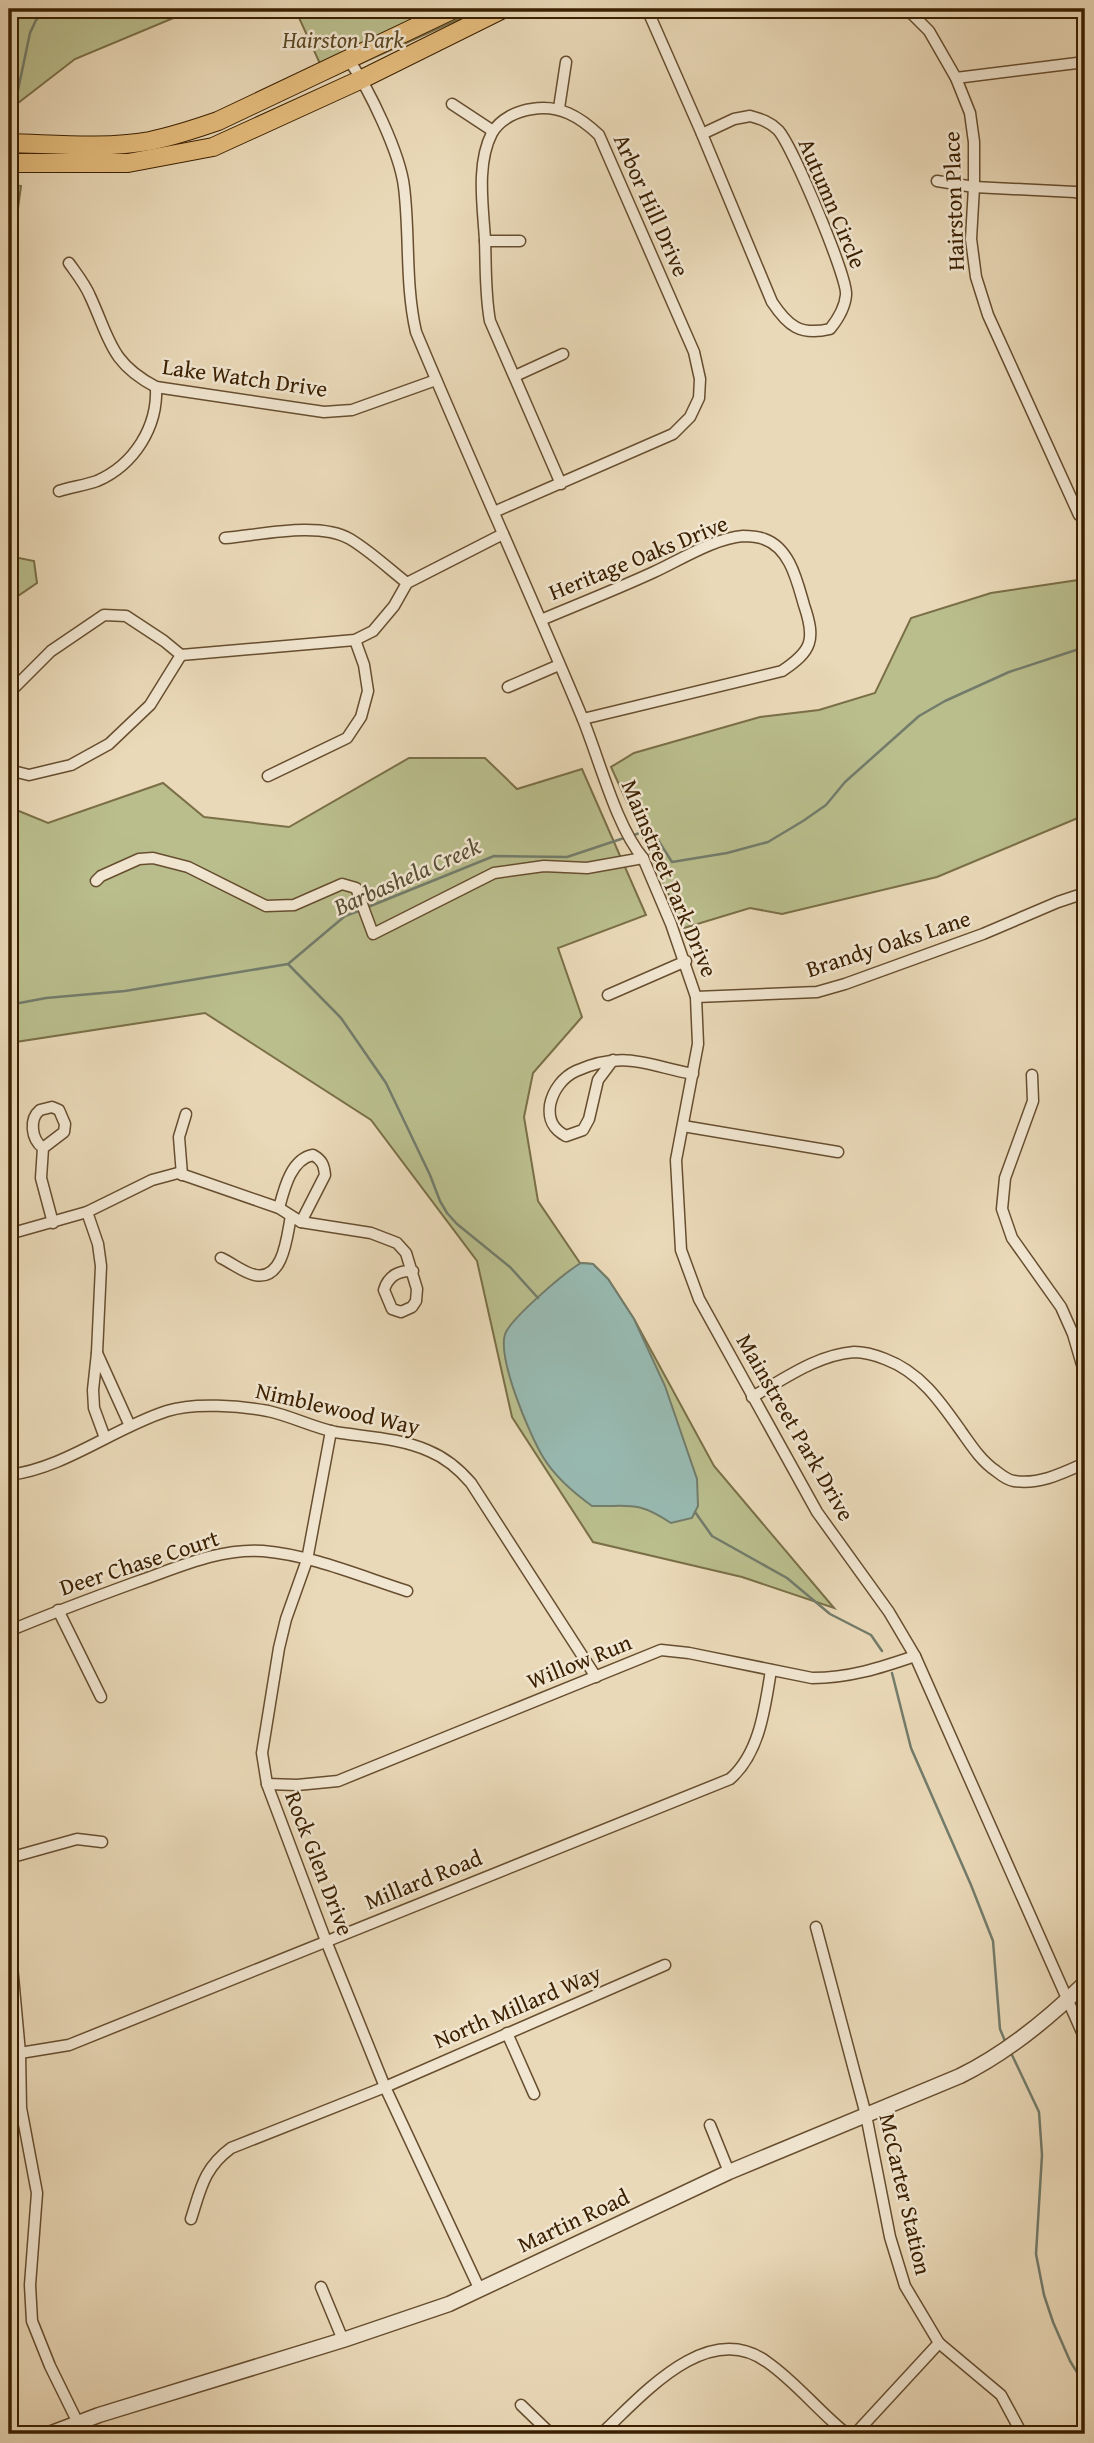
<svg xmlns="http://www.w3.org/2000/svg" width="1094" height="2443" font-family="'Gentium Book Plus',serif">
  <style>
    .green { fill: #babe8d; stroke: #7a6f47; stroke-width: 2 }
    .water { fill: #98bab2; stroke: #737c6b; stroke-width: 2 }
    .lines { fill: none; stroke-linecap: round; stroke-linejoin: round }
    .stream { stroke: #737c6b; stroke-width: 2.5 }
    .minor-casing { stroke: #674e2f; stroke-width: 13 }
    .tertiary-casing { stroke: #674e2f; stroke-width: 17 }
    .primary-casing { stroke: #3b2001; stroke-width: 20 }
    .minor { stroke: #f1e6d1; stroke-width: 10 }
    .tertiary { stroke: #f1e6d1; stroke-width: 14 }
    .primary { stroke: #e5bc7c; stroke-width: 18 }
    .labels { text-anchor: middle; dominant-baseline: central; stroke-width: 5; stroke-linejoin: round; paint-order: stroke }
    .park-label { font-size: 23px; font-style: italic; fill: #5b4824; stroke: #f1e6d1 }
    .street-label { font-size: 23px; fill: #3b2001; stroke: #f1e6d1 }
    .water-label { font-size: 24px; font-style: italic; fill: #574e36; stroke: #f1e6d1 }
  </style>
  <rect width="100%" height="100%" fill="#ead9b8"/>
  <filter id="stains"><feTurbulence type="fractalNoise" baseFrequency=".00286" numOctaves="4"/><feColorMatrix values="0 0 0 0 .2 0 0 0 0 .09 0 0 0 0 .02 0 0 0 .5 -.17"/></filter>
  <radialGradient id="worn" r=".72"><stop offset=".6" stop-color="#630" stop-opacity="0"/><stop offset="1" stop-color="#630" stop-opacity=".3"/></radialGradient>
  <g class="green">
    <polygon points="9,9 195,9 75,59 9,110"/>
    <polygon points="295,9 481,9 327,79"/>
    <polygon points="9,184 21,186 9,274"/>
    <polygon points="9,556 34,561 37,583 9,602"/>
    <polygon points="1085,579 1085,815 937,877 782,914 750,908 684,928 611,767 634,753 760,717 819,710 875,693 911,618 991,593"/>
    <polygon points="409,758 485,758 517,789 582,769 646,915 558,948 582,1017 533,1073 524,1117 538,1201 580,1263 593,1264 608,1279 634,1319 714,1466 834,1608 742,1577 593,1542 512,1417 477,1261 371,1120 205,1013 9,1043 9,815 14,809 48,823 163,783 204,817 289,827"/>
  </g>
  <path class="water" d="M581,1263L593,1264L608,1279L634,1319L665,1386L697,1479L698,1506L692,1518L671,1523C636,1500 630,1507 592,1506C574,1493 555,1477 543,1457C530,1436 495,1354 506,1332C514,1316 565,1272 581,1263Z"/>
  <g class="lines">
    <g class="stream">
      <polyline points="10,128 30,33 36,20 47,9"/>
      <polyline points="634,835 651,829 672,862 727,853 768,842 803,821 826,805 845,782 919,716 945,701 1009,672 1085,647"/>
      <polyline points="368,907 494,856 567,857 624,838"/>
      <polyline points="288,964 341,1018 386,1083 430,1175 440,1201 447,1213 457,1224 510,1267 538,1298"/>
      <polyline points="9,1005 46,998 125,991 288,964 345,916 361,910"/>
      <polyline points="695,1512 712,1536 787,1578 830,1614 871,1635 882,1651"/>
      <polyline points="892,1673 911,1748 971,1885 993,1941 1000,2029 1005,2041"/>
      <polyline points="1012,2055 1039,2112 1042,2155 1036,2254 1044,2295 1053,2322 1070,2361 1085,2385"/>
    </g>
    <g class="minor-casing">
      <g id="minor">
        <polyline points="647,9 702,134"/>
        <polyline points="907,9 929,31 956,78 970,113 974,142 974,187 971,239 976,277 988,315 1079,515"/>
        <path d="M349,60C369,89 400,153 404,187C410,235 405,284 416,332C470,461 528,588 582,717C599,758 616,826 643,858L671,924L696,997L698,1044L676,1160L681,1250L699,1299L817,1512L889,1612L915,1656L1085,2039"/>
        <polyline points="956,78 1085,62"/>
        <polyline points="452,104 493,131"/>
        <polyline points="559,108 566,62"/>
        <path d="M750,116C761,119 770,122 778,130C792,145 848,278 846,295C845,308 838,319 830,329C800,336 788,326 772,302L702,134L734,119Z"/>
        <polyline points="937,181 974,187 1075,192 1085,195"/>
        <polyline points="485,241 520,241"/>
        <path d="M69,263C76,273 85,284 90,296C110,339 110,363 156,387L324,412L352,410L436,380"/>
        <polyline points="515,376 563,354"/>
        <path d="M59,491C72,487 86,485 97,481C134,465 158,427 156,387"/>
        <path d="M494,512L673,434L690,417L699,398L700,379L694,352L599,135C580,117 559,104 532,109C517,111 500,119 492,133C476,164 483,206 485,240C486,267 485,294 490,321L561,484"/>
        <path d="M225,538C260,535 319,521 350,539C370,551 388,568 407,583"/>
        <path d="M541,620C579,604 617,589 654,572C680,560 715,538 743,536C749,536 759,537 764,539C790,548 797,581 804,605C816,640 812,651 782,671L583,719"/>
        <polyline points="181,655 355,640 373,631 394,606 407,583 503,534"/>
        <polyline points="508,687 559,665"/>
        <polyline points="9,693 51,651 104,615 126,616 164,641 181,655 150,705 109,744 71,765 29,775 9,770"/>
        <polyline points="268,776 347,738 361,717 368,691 364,665 355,640"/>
        <polyline points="96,881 101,876 139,859 153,858 188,867 266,906 294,905 342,884 356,888 373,934 494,873 544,866 587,868 643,858"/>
        <polyline points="608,995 686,961"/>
        <polyline points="696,997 817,992 845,984 983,934 1058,902 1085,893"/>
        <path d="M613,1060L598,1080L589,1119L583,1130L566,1136C553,1129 548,1120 550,1105C553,1090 563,1077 576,1071C624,1050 646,1065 693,1074"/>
        <polyline points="1032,1075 1033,1101 1005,1178 1002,1209 1012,1238 1061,1307 1073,1334 1085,1375"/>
        <polyline points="683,1126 838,1152"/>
        <path d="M43,1148C31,1139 29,1119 40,1110L52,1107L59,1110L65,1124L64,1132L43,1148L41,1178L53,1223"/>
        <polyline points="182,1175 179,1137 186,1114"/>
        <path d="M279,1208C284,1189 291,1159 313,1155C322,1160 324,1165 325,1175L301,1222"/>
        <polyline points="87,1212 98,1244 101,1266 97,1353 93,1390 94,1408 105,1438"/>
        <path d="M9,1234L87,1212L152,1180L178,1173L279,1208L301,1222L371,1233L397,1243L406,1253L417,1289L416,1301L412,1307L401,1312L392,1309L384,1290C388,1276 399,1270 413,1271"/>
        <path d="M221,1258C232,1263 244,1273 255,1275C284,1281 287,1235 291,1216"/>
        <polyline points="97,1353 130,1426"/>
        <path d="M752,1397C783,1380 816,1355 854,1352C864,1352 875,1355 885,1359C920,1372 940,1401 961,1431C971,1445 981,1461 996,1471C1001,1475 1007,1480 1014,1481C1039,1485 1063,1473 1085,1463"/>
        <polyline points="331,1431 307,1560 286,1619 279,1648 262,1753 267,1784 326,1941 385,2087 479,2288"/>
        <path d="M9,1475C65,1468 114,1428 167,1411C194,1402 241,1406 268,1411C291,1416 312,1427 335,1432C366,1437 400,1438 429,1451C446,1458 459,1469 471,1483L596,1677"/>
        <polyline points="58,1610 101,1697"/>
        <path d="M9,1631C52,1613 95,1597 139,1581C179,1567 219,1548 263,1551C311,1555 360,1576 407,1591"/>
        <path d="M267,1784L297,1785L338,1781L661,1650L689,1653L812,1678C849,1678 880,1668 915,1656"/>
        <polyline points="9,1858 77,1839 102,1842"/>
        <polyline points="816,1927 866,2115 890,2237 905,2286 939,2343 1001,2395 1022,2434"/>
        <polyline points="9,1933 20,2053 21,2108 37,2193 30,2285 32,2321 50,2366 78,2423"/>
        <polyline points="507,2033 534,2094"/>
        <path d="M20,2053L69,2045L730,1779C760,1753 765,1707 771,1670"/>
        <polyline points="710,2125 729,2172"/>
        <path d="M191,2219C201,2188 204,2168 231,2148L385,2087L665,1965"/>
        <polyline points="321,2287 343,2340"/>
        <polyline points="521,2405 551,2434"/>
        <path d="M601,2434C641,2397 707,2318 767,2362C796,2382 819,2412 847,2434"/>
        <polyline points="855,2434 939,2343"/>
      </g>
    </g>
    <g class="tertiary-casing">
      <path id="tertiary" d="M49,2434L99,2415L343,2340L449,2304L729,2172L960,2076C1007,2053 1047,2020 1085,1983"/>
    </g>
    <g class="primary-casing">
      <g id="primary">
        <path d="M9,143C55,144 104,149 150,141C173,136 195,129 218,121L454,9"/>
        <polyline points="9,163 128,163 213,147 362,79 503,9"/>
      </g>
    </g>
    <use href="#minor" class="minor"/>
    <use href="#tertiary" class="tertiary"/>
    <use href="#primary" class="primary"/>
  </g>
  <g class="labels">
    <g class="park-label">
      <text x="343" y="39">Hairston Park</text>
    </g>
    <g class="street-label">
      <text transform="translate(953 201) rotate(-92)">Hairston Place</text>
      <text transform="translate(833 203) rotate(67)">Autumn Circle</text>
      <text transform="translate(652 205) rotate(66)">Arbor Hill Drive</text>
      <text transform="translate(245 377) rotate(8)">Lake Watch Drive</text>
      <text transform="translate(638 557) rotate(-22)">Heritage Oaks Drive</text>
      <text transform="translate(670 878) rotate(67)">Mainstreet Park Drive</text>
      <text transform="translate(888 943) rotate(-18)">Brandy Oaks Lane</text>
      <text transform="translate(338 1408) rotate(13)">Nimblewood Way</text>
      <text transform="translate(796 1427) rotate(60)">Mainstreet Park Drive</text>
      <text transform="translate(139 1562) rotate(-18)">Deer Chase Court</text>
      <text transform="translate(579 1661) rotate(-22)">Willow Run</text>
      <text transform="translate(320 1863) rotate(69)">Rock Glen Drive</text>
      <text transform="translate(423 1879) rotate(-22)">Millard Road</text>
      <text transform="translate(517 2006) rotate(-23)">North Millard Way</text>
      <text transform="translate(906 2194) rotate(77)">McCarter Station</text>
      <text transform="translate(573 2220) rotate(-25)">Martin Road</text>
    </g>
    <g class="water-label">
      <text transform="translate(407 876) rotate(-24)">Barbashela Creek</text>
    </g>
  </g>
  <rect width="1094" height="2443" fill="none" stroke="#ead9b8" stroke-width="35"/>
  <rect x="10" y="10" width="1073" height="2422" fill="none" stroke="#3b2001" stroke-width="3.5"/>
  <rect x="18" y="18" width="1059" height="2408" fill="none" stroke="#3b2001" stroke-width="2"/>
  <rect width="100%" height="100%" filter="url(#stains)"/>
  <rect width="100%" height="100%" fill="url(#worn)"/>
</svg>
